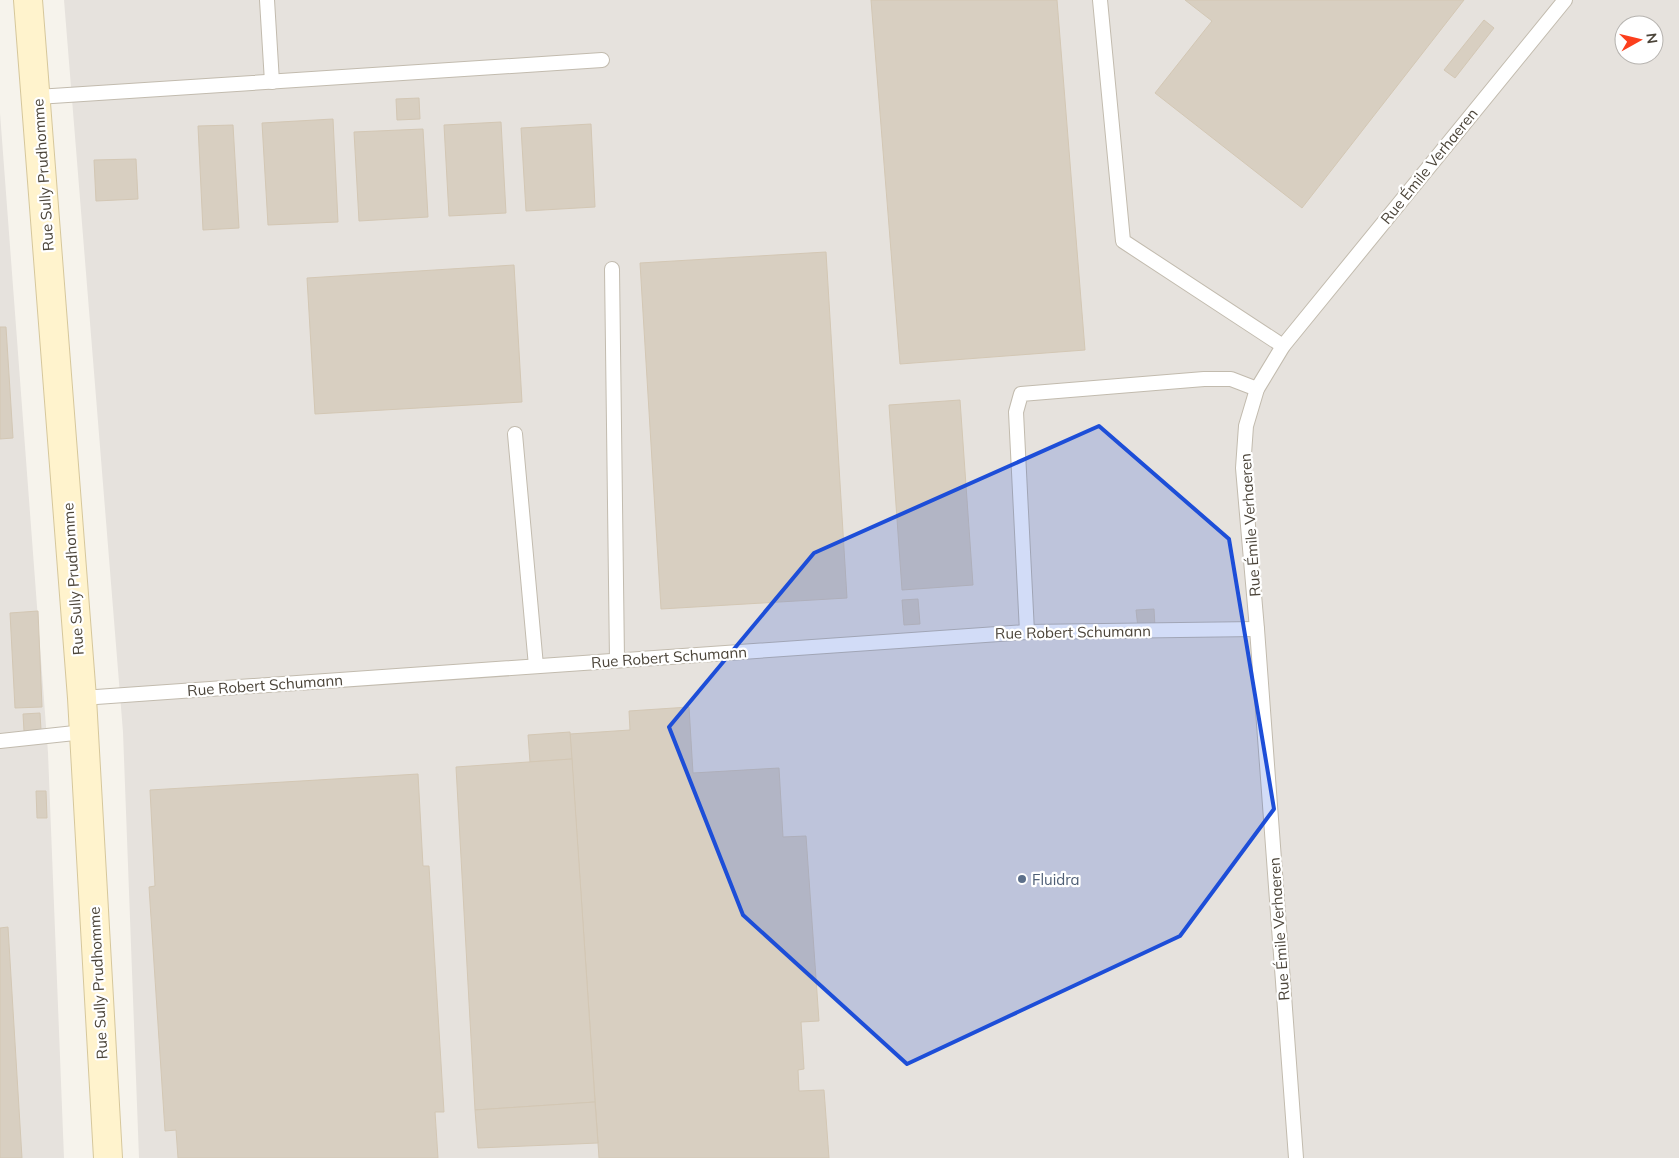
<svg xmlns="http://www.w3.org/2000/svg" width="1679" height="1158" font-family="Mulish,sans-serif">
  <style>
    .industrial { fill: #e6e2dd; fill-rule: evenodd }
    .building { fill: #d8cfc1; stroke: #d3c7b4 }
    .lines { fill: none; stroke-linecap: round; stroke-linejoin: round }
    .lane-casing { stroke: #c2bbae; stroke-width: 16 }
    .secondary-casing { stroke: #d6c79b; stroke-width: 30 }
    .lane { stroke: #fff; stroke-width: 14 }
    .secondary { stroke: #fff3cd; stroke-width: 28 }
    .marked { fill: #1d4ed8; fill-opacity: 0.2; stroke: #1d4ed8; stroke-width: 4; stroke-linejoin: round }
    .service-dot { fill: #5c6f8a; stroke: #fff; stroke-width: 2 }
    .labels { text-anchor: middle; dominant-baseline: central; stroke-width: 4.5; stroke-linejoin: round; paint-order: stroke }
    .street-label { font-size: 15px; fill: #4b4439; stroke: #fff }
    .service-label { font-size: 15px; fill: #4e5e75; stroke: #fff; text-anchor: start }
  </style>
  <rect width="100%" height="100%" fill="#f6f3ec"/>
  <g class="industrial">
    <path d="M64,0H1679V1158H139L123,732ZM1624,25H1654V55H1624Z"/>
    <polygon points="0,113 48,753 64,1158 0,1158"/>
  </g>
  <g class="building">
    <polygon points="871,0 1057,0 1085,350 900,364"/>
    <polygon points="1185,0 1464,0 1302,208 1155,93 1212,21"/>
    <polygon points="1484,20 1494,28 1455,78 1444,70"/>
    <polygon points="419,98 420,119 397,120 396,99"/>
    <polygon points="333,119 338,222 268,225 262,123"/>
    <polygon points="501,122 506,213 449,216 444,125"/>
    <polygon points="591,124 595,207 526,211 521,128"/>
    <polygon points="233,125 239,228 203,230 198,126"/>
    <polygon points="423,129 428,217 359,221 354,132"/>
    <polygon points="136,159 138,199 96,201 94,160"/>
    <polygon points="826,252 847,598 661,609 640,263"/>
    <polygon points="514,265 522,402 315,414 307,278"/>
    <polygon points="0,327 6,327 13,438 0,439"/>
    <polygon points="960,400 973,585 902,590 889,405"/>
    <polygon points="918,599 920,624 904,625 902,600"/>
    <polygon points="1154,609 1155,627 1138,628 1136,610"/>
    <polygon points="38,611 42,707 15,708 10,613"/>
    <polygon points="689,707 693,773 779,768 783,837 806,836 819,1021 801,1022 804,1069 798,1070 799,1091 824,1090 829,1158 599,1158 570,734 630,730 629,711"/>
    <polygon points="40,713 41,730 24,731 23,714"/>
    <polygon points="570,732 572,759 530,762 528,735"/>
    <polygon points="572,759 595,1102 475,1110 456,767"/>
    <polygon points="418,774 423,866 429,866 444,1112 435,1112 438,1158 178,1158 176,1130 165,1131 149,887 155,886 150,790"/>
    <polygon points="36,791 46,791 47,818 37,818"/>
    <polygon points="8,927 22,1158 0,1158 0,928"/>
    <polygon points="595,1102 598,1143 478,1148 475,1110"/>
  </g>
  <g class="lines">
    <g class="lane-casing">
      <g id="lane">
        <polyline points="267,0 272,82"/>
        <polyline points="1100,0 1123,241 1283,346"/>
        <polyline points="37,97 602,60"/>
        <polyline points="612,269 617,660"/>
        <polyline points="515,434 536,666"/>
        <polyline points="1027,632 1016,412 1021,394 1204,379 1231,379 1257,389"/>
        <polyline points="82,698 1027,632 1257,629"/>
        <polyline points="0,741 84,732"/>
        <polyline points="1296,1158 1257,629 1243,468 1246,426 1257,389 1283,346 1565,0"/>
      </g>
    </g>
    <g class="secondary-casing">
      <polyline id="secondary" points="28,0 82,698 108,1158"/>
    </g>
    <use href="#lane" class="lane"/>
    <use href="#secondary" class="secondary"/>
  </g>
  <path class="marked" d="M1099,426L1229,539L1274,809L1180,936L907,1064L743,915L669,727L814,553Z"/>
  <circle class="service-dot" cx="1022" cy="879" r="5"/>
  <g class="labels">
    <g class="street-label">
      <text transform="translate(1429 166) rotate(-51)">Rue Émile Verhaeren</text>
      <text transform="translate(43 175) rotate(-94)">Rue Sully Prudhomme</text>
      <text transform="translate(1250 525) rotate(-94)">Rue Émile Verhaeren</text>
      <text transform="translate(73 579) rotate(-94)">Rue Sully Prudhomme</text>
      <text transform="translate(1073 632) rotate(-1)">Rue Robert Schumann</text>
      <text transform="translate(669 657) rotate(-4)">Rue Robert Schumann</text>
      <text transform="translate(265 685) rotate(-4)">Rue Robert Schumann</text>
      <text transform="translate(1279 929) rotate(-94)">Rue Émile Verhaeren</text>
      <text transform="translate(98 983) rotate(-93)">Rue Sully Prudhomme</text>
    </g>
    <g class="service-label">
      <text x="1032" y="879">Fluidra</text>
    </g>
  </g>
  <g transform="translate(1639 40) rotate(82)"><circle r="24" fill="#ffffff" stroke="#b7b4b0"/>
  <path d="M0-4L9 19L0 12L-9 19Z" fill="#fc3f1d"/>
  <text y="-8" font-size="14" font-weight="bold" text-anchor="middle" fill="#4b4439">N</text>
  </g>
</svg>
